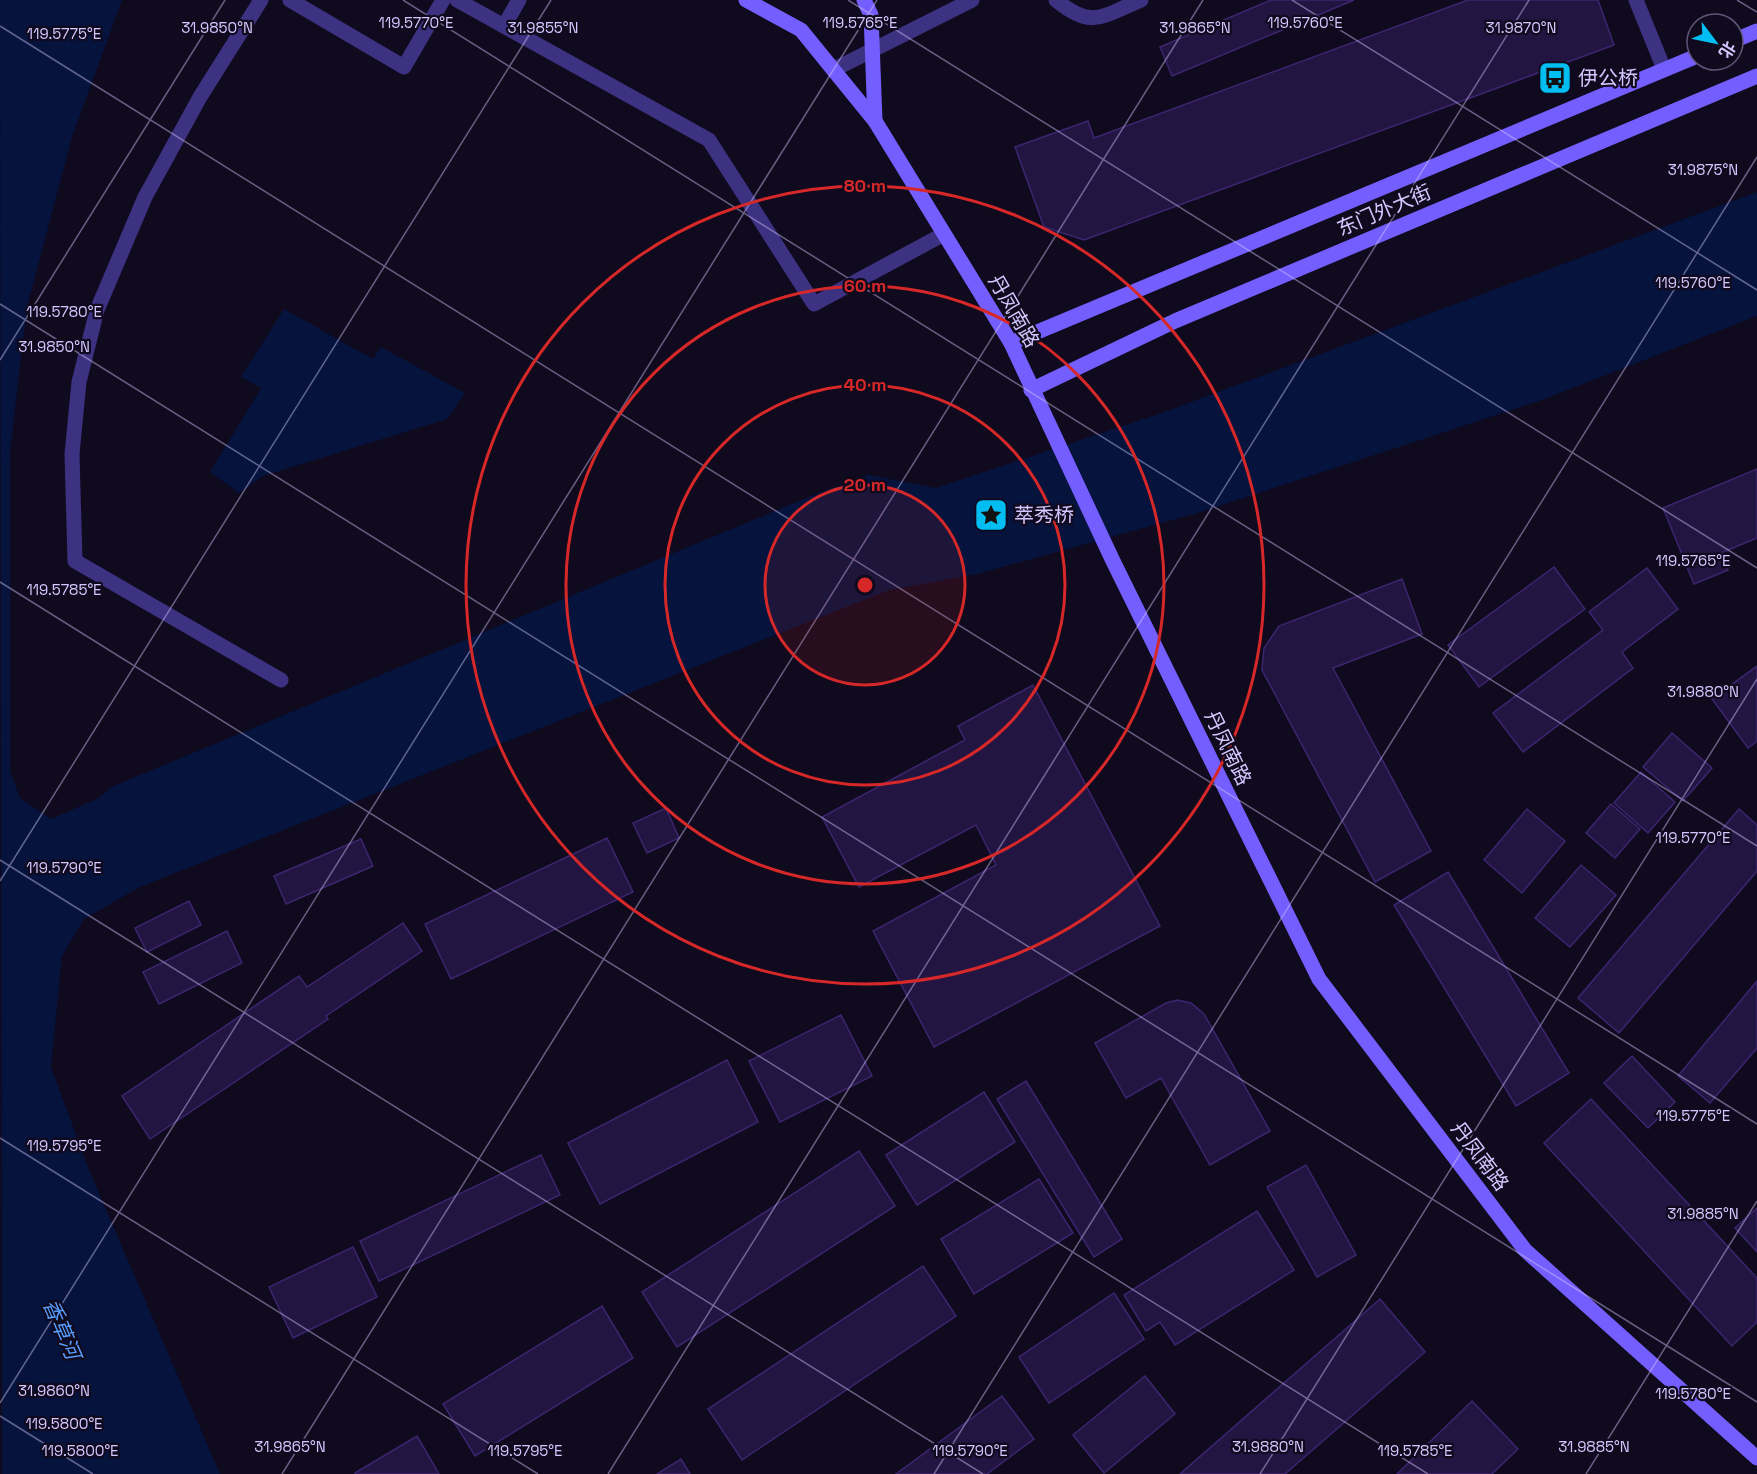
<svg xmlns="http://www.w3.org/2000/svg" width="1757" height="1474" font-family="'Space Grotesk','Noto Sans SC',sans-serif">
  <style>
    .water { fill: #05133d }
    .building { fill: #231541; stroke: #3c256f; stroke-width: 1.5 }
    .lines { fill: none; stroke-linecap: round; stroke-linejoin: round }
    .lane { stroke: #3d3181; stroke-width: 15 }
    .secondary { stroke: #755eff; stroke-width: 15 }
    .ticks { fill: none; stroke: #d4c7ff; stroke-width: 1.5; stroke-opacity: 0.45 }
    .ring { fill: none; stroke: #d62828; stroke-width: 3 }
    .labels { text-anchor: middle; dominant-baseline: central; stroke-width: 4.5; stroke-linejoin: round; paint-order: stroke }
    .poi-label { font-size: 20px; fill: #d4c7ff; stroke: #100a1e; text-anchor: start }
    .street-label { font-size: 20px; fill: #d4c7ff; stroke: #100a1e }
    .water-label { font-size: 21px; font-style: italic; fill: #559dff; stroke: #100a1e }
    .ticks-label { font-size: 15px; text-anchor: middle; fill: #d4c7ff; stroke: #100a1e; stroke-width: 4.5; stroke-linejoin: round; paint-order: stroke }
    .centre { fill: #d62828; stroke: #100a1e; stroke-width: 3 }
    .ring-label { font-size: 18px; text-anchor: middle; font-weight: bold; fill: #d62828; stroke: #100a1e; stroke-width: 4.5; stroke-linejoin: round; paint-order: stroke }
  </style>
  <rect width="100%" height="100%" fill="#100a1e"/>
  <g class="water">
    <polygon points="0,0 122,0 72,137 27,307 10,451 10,771 20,798 51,819 99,798 111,787 811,496 868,475 936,488 1156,415 1757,192 1757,316 1542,400 1201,512 977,574 889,590 140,887 84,919 62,956 51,1067 89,1170 220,1474 2,1474"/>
    <polygon points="284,309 373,359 381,347 465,393 447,419 263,476 239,493 210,472 261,388 241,377"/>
  </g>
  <g class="building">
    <polygon points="1271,0 1354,0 1172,76 1160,47"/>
    <polygon points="1468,0 1598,0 1614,45 1084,240 1044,227 1015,147 1088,121 1094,138"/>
    <polygon points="1757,469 1757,538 1721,553 1728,570 1694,584 1663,508"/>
    <polygon points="1554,567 1585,609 1479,687 1448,645"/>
    <polygon points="1647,568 1678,609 1622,652 1633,668 1523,752 1493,713 1603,630 1589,612"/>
    <polygon points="1402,579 1422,634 1333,668 1431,851 1375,882 1262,670 1264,648 1279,626"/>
    <polygon points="1757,666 1757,741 1748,748 1712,699"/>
    <polygon points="1033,685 1160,926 934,1047 873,931 996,865 976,825 859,887 822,817 965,740 958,726"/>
    <polygon points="1672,733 1712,768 1683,801 1643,767"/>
    <polygon points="1641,772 1675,802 1648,833 1614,803"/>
    <polygon points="1611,804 1640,829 1615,858 1586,833"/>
    <polygon points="666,808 679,838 647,853 633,823"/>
    <polygon points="1527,809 1565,841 1522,893 1484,860"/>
    <polygon points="1739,809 1757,825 1757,871 1619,1033 1578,998"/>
    <polygon points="607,838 633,892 451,979 425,924"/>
    <polygon points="361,839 373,866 286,904 274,876"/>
    <polygon points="1581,865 1616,895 1570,947 1535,918"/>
    <polygon points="1448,872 1569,1073 1516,1106 1394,905"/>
    <polygon points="189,901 201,925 147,952 135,928"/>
    <polygon points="403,923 422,951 326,1016 328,1019 150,1139 122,1096 299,976 307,987"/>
    <polygon points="227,931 242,963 159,1004 143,972"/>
    <polygon points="1757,981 1757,1048 1710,1103 1678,1076"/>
    <polygon points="1177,1000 1191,1003 1204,1014 1270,1131 1210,1165 1161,1078 1126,1098 1095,1043 1166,1003"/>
    <polygon points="841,1015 872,1076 780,1122 749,1061"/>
    <polygon points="1632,1056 1675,1102 1648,1128 1604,1083"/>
    <polygon points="727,1060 758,1122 600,1204 568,1143"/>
    <polygon points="1026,1081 1122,1239 1094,1257 997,1099"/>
    <polygon points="984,1092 1015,1142 917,1205 886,1155"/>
    <polygon points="1591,1099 1757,1278 1757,1322 1732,1346 1544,1143"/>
    <polygon points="859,1151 895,1206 677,1347 642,1292"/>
    <polygon points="541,1155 560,1195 379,1281 360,1241"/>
    <polygon points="1306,1165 1356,1255 1317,1277 1267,1187"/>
    <polygon points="1039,1179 1073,1233 974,1294 941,1239"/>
    <polygon points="1757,1208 1757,1252 1735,1228"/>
    <polygon points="1257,1211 1294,1270 1175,1345 1160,1322 1146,1331 1124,1295"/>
    <polygon points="353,1247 377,1297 293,1338 269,1287"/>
    <polygon points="923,1266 956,1316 742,1460 708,1409"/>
    <polygon points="1114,1293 1144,1339 1049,1403 1019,1357"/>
    <polygon points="1380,1299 1425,1352 1285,1474 1180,1474"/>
    <polygon points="602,1306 633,1358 475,1456 443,1404"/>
    <polygon points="1145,1376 1175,1414 1104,1473 1073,1435"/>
    <polygon points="1002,1396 1034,1439 987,1474 896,1474"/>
    <polygon points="1472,1401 1518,1449 1492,1474 1397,1474"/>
    <polygon points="417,1436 439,1474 355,1474 355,1473"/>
    <polygon points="681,1459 690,1474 657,1474"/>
  </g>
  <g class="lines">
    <g class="lane">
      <polyline points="261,0 200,97 145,197 97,310 79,382 72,454 75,561 281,680"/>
      <polyline points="290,0 404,67 443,0"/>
      <polyline points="457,0 709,140 814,304 944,234"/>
      <path d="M1056,0C1092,30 1102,16 1141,0"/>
      <polyline points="1636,0 1664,69"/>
      <polyline points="504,26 519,0"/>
      <polyline points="833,70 972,0"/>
    </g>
    <g class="secondary">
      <polyline points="746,0 801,30 875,121 1011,343 1112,559 1319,979 1525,1250 1757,1458"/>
      <polyline points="864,0 871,15 875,121"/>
      <polyline points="1733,41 1757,31"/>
      <polyline points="1011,343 1697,56"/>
      <polyline points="1031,390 1175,321 1757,76"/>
    </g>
  </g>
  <path class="ticks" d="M403,0L1757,846M848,0L1757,568M1292,0L1757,290M1737,0L1757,12M0,26L1757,1124M0,304L1757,1402M0,360L225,0M0,582L1428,1474M0,860L983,1474M0,881L551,0M0,1138L538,1474M0,1403L877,0M0,1416L93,1474M282,1474L1203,0M608,1474L1529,0M934,1474L1757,157M1260,1474L1757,679M1586,1474L1757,1201"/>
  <circle cx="865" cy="585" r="100" fill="#d62828" fill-opacity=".12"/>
  <g class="ring">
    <circle cx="865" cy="585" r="100"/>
    <circle cx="865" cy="585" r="200"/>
    <circle cx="865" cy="585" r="299"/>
    <circle cx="865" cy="585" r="399"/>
  </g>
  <defs>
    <g id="bus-square" transform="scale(1.725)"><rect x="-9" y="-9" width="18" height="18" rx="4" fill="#00bef2" stroke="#100a1e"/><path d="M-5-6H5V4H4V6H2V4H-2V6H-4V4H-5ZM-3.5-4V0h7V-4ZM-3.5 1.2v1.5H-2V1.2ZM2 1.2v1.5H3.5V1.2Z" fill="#111"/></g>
    <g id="sight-square" transform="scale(1.725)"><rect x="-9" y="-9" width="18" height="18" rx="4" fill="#00bef2" stroke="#100a1e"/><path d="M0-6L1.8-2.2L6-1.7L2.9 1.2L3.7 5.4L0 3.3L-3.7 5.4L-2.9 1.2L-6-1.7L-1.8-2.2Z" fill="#111"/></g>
  </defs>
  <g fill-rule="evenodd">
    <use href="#bus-square" x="1555" y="78"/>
    <use href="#sight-square" x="991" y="515"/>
  </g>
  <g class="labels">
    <g class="poi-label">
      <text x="1578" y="78">伊公桥</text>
      <text x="1014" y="515">萃秀桥</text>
    </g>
    <g class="street-label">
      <text transform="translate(1384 210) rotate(-23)">东门外大街</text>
      <text transform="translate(1014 311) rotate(60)">丹凤南路</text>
      <text transform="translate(1228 748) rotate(64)">丹凤南路</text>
      <text transform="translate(1480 1156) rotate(53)">丹凤南路</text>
    </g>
    <g class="water-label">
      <text transform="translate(62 1329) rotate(67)">香草河</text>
    </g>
  </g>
  <g class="ticks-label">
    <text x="416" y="28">119.5770°E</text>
    <text x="860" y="28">119.5765°E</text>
    <text x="1305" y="28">119.5760°E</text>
    <text x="217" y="33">31.9850°N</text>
    <text x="543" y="33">31.9855°N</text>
    <text x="1195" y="33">31.9865°N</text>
    <text x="1521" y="33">31.9870°N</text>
    <text x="64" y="39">119.5775°E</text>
    <text x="1703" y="175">31.9875°N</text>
    <text x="1693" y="288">119.5760°E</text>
    <text x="64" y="317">119.5780°E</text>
    <text x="54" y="352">31.9850°N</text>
    <text x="1693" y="566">119.5765°E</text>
    <text x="64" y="595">119.5785°E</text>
    <text x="1703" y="697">31.9880°N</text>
    <text x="1693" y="843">119.5770°E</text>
    <text x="64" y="873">119.5790°E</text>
    <text x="1693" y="1121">119.5775°E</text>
    <text x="64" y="1151">119.5795°E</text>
    <text x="1703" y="1219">31.9885°N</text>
    <text x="54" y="1396">31.9860°N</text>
    <text x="1693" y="1399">119.5780°E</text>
    <text x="64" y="1429">119.5800°E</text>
    <text x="290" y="1452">31.9865°N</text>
    <text x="1268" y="1452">31.9880°N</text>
    <text x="1594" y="1452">31.9885°N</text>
    <text x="80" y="1456">119.5800°E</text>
    <text x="525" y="1456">119.5795°E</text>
    <text x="970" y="1456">119.5790°E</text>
    <text x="1415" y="1456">119.5785°E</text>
  </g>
  <circle cx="865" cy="585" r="9" class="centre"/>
  <g class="ring-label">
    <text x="865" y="192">80 m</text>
    <text x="865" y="292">60 m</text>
    <text x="865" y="391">40 m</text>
    <text x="865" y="491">20 m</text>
  </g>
  <g transform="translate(1715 42) rotate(122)"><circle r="28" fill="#100a1e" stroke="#5e5678" stroke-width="1.5"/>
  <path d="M0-4.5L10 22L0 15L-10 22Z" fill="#00bef2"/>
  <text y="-9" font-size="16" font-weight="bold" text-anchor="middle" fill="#d4c7ff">北</text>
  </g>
</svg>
